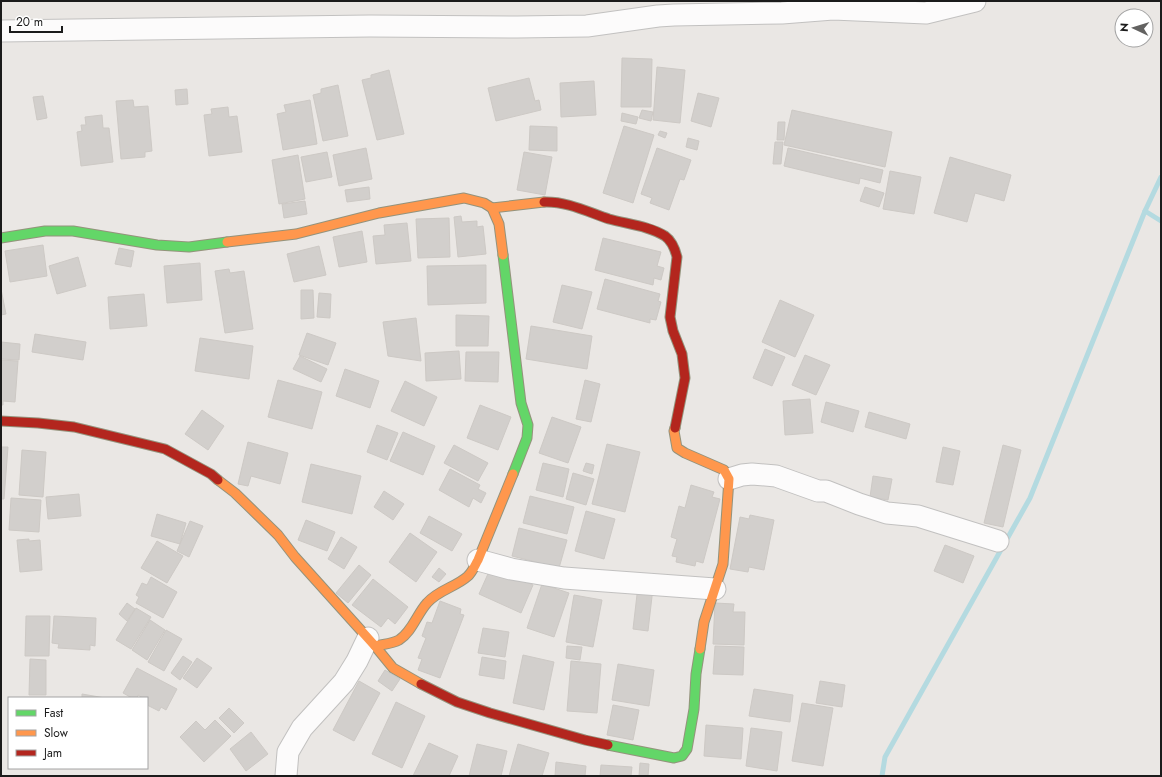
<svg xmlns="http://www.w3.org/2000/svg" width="1162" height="777" font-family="Jost,sans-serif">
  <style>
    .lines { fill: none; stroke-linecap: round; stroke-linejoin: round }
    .stream { stroke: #b4dae0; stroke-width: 5 }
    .building { fill: #d2cfcc; stroke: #cdc9c5 }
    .street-casing { stroke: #c2c1c0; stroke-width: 23 }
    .fast-casing { stroke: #94937c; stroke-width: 11 }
    .slow-casing { stroke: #94937c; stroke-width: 11 }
    .jam-casing { stroke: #94937c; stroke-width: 11 }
    .street { stroke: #fcfbfb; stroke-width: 21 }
    .fast { stroke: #63d668; stroke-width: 9 }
    .slow { stroke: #ff974d; stroke-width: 9 }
    .jam { stroke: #b3261e; stroke-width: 9 }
  </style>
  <rect width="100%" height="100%" fill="#eae7e4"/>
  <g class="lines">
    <g class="stream">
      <polyline points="1145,211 1161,221"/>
      <polyline points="882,776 885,757 1030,498 1145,211 1161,177"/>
    </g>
  </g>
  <g class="building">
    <polygon points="622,58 652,59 651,107 621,107"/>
    <polygon points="657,67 685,70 680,123 653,120"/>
    <polygon points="389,70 404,134 377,140 362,80 371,78 371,75"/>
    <polygon points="529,78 535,101 539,100 541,110 496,121 488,88"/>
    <polygon points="594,81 596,115 561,117 560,83"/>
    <polygon points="338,85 348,136 323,141 313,95 321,93 321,89"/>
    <polygon points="187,89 188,104 176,105 175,90"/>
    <polygon points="698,93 719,98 711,127 691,121"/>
    <polygon points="43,96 47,118 37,120 33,97"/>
    <polygon points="133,100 134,107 148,106 152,151 145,152 145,157 121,159 116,101"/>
    <polygon points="310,100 317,144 283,150 277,114 286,112 284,105"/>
    <polygon points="228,107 229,117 237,116 242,152 209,156 204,115 212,114 211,109"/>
    <polygon points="642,110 653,112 651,121 639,118"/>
    <polygon points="792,110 892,132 885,167 784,145"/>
    <polygon points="622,113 638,117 636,124 621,121"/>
    <polygon points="102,115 103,128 109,128 113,162 81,166 77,132 82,131 81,125 86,125 85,117"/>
    <polygon points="778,122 785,122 784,140 777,140"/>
    <polygon points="530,126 557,127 557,151 529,150"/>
    <polygon points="624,126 654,135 633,203 603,193"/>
    <polygon points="660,131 667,133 665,138 658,135"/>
    <polygon points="688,138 699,141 697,150 686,147"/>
    <polygon points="775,142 783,142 781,164 773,164"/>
    <polygon points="366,148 372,179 339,186 333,155"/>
    <polygon points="657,148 691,160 684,180 680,179 669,210 650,203 652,198 641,194"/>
    <polygon points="788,148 883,170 880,183 860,178 859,184 784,166"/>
    <polygon points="327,152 332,177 306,182 301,157"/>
    <polygon points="524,152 552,157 545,195 517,190"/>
    <polygon points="298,155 305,199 279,204 272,160"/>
    <polygon points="950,157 1011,175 1004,201 975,193 967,222 934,213"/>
    <polygon points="890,171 921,177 914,214 883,209"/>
    <polygon points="369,187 370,199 347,202 345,190"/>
    <polygon points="865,187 884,193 879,207 860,201"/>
    <polygon points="305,201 307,214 284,218 282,204"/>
    <polygon points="461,216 462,222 477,221 477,227 483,226 486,254 458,257 454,217"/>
    <polygon points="449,218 450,257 418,258 416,219"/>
    <polygon points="407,223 411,261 376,264 373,236 385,235 384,225"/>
    <polygon points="362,231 367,262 339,267 333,237"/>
    <polygon points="603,238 661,252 657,266 664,268 661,280 654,278 653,285 595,270"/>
    <polygon points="43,245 47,276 10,282 5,251"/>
    <polygon points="319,246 326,275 294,282 287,254"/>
    <polygon points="119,248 134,251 131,267 115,264"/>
    <polygon points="78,257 86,286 57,294 49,266"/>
    <polygon points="200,263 202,300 167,303 164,266"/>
    <polygon points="486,265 486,303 428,305 427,266"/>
    <polygon points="229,269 230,273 244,271 253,329 225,333 215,271"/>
    <polygon points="605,279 660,294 658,301 661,302 656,320 650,319 650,323 597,309"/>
    <polygon points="562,285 592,292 582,329 553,322"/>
    <polygon points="1,289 6,314 1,315"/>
    <polygon points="301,290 313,290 314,318 301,319"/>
    <polygon points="319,293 331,294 330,318 317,317"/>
    <polygon points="144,294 147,326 110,329 108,297"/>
    <polygon points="780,300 814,315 795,357 762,342"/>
    <polygon points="456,315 489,316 488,346 456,346"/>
    <polygon points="416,318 421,361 388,356 383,322"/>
    <polygon points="531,326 592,336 587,369 526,359"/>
    <polygon points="307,333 336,343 328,365 299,355"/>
    <polygon points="35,334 86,342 83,360 32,352"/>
    <polygon points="200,338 253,346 249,379 195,371"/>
    <polygon points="1,342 20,344 19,360 1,359"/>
    <polygon points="765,349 785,357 772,386 753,378"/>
    <polygon points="459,351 461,379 426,381 425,353"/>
    <polygon points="466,352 499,352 498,382 465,381"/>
    <polygon points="805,355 830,365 816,395 792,385"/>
    <polygon points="300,356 327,369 321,382 293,369"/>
    <polygon points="1,360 18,361 15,402 3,401 3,405 1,405"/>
    <polygon points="345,369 379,381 370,408 336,396"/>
    <polygon points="278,380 322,392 312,429 268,417"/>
    <polygon points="585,380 600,384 591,422 576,419"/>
    <polygon points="405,381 437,397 424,426 391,411"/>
    <polygon points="810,399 813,433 785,435 783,401"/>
    <polygon points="826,402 859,411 853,432 821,422"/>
    <polygon points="480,405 511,417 498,450 467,438"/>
    <polygon points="202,410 224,426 208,450 185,434"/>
    <polygon points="869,412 910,424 906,439 865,427"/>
    <polygon points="552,417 581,427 568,463 539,453"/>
    <polygon points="377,425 398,433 387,460 367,452"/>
    <polygon points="403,432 435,446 423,475 390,461"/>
    <polygon points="248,442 288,453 280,484 251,476 248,486 238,484"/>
    <polygon points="607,444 640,452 625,512 592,504"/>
    <polygon points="454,445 488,463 478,481 444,463"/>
    <polygon points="1003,445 1021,450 1003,527 984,523"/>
    <polygon points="1,447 8,447 4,499 1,499"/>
    <polygon points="943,447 960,451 953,485 936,482"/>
    <polygon points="22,450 46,452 43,497 19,495"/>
    <polygon points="543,463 569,469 563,497 536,490"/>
    <polygon points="586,463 594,465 592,474 583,471"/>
    <polygon points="311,464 361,476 352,514 302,502"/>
    <polygon points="450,469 480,485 478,489 486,493 481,503 473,498 469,507 439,490"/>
    <polygon points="573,473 594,479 586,505 566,499"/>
    <polygon points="873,476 892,479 888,500 870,497"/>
    <polygon points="691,485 714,492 712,497 720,499 703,563 696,561 695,566 676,562 677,557 672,556 677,539 671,537 679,506 685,508"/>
    <polygon points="384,491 404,504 393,520 374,507"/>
    <polygon points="79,494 81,516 48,519 46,497"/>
    <polygon points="530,496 574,507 567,534 523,523"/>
    <polygon points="11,498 41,500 39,532 9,530"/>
    <polygon points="586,511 615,519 604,559 575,551"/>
    <polygon points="157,514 186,523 180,544 151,536"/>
    <polygon points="750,515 774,520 764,570 749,567 748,572 730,569 740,517 749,519"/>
    <polygon points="429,516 462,534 452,551 420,533"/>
    <polygon points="306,520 335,532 327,551 298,540"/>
    <polygon points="190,521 203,526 189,557 177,551"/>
    <polygon points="519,528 567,540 559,568 512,556"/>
    <polygon points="410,533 437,552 416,582 389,562"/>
    <polygon points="341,537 357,547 344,569 328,559"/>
    <polygon points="29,539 29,541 40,540 42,570 20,572 17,540"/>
    <polygon points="157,541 183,556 167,583 141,568"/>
    <polygon points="945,545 974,556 963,583 934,571"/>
    <polygon points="359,565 371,575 348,603 336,593"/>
    <polygon points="491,567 533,585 521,613 479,594"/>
    <polygon points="439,568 446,574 439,582 432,577"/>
    <polygon points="151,577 177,592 163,618 136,603 139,597 136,595 142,583 147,585"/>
    <polygon points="373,579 408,607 395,624 388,618 381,627 352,605"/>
    <polygon points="542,584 569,593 554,637 527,628"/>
    <polygon points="638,586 653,588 648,631 633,629"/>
    <polygon points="574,595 602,600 593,647 566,642"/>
    <polygon points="440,601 461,609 460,614 464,615 440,678 418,670 422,659 418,658 426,638 422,636 427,622 432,623"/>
    <polygon points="127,603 135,609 127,621 119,614"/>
    <polygon points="715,603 734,604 733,612 745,612 744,645 713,644"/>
    <polygon points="136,608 151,617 131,649 116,640"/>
    <polygon points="26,616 50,616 49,656 25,656"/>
    <polygon points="54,616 96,618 95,646 90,645 90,650 58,648 59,644 52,643"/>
    <polygon points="150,620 165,630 147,660 132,650"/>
    <polygon points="483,628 509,632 505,657 478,653"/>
    <polygon points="166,630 182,639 164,671 148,662"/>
    <polygon points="567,646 582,647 580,660 566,658"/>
    <polygon points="715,646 744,647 743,675 713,674"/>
    <polygon points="523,655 554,662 544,710 513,703"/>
    <polygon points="183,656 192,662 180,680 171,673"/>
    <polygon points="482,657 506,661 504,679 479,675"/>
    <polygon points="197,658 212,668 197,688 183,678"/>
    <polygon points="30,659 46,660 46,695 29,695"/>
    <polygon points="571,661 601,664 597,713 567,711"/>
    <polygon points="618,664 654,670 649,706 612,700"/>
    <polygon points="137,668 177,689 166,710 161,707 159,711 147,705 147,698 143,698 138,695 137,698 132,698 123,693"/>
    <polygon points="385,670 400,679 392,691 378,681"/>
    <polygon points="359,681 380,693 354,741 333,730"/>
    <polygon points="820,681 845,685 842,707 816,703"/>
    <polygon points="754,689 793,695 790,722 749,716"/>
    <polygon points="82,694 105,698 82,698"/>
    <polygon points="396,702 425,716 402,768 372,754"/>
    <polygon points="802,703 833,708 823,766 792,761"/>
    <polygon points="613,705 639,710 633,740 607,735"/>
    <polygon points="229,708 244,723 234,733 219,718"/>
    <polygon points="215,720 231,736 204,762 180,737 196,721 205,730"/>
    <polygon points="706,725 743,728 741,759 704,756"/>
    <polygon points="751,728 782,732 777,771 746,766"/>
    <polygon points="251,732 268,754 246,771 230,749"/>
    <polygon points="429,743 458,756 449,776 413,776"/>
    <polygon points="477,744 507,751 501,776 469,776"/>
    <polygon points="518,744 549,753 542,776 509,776"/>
    <polygon points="556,762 586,766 585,776 555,776"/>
    <polygon points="640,763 649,764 648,776 639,776"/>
    <polygon points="601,765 632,767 631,776 600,776"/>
  </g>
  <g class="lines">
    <g class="street-casing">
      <g id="street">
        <polyline points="1,31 370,26 517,27 587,26 658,16 674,15 782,13 833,9 926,13 975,1"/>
        <polyline points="729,479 742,475 752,474 776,476 818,491 826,491 859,504 887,513 918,516 998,541"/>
        <polyline points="478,560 511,569 564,578 715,589"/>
        <polyline points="286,776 288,752 302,728 344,682 357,661 368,638"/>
      </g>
    </g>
    <g class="fast-casing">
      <g id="fast">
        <polyline points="1,238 45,231 73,231 157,245 189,247 227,242"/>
        <polyline points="503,255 521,403 528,425 527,438 513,474"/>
        <polyline points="608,745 674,758 682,756 687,749 694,709 696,674 700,649"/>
      </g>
    </g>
    <g class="slow-casing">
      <g id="slow">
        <polyline points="492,208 544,202"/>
        <polyline points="227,242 296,234 379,213 464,198 484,203 492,208 499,224 503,255"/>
        <polyline points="675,428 674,431 677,448 685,453 724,470 729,479 723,564 704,622 700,649"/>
        <polyline points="218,480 235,493 278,535 295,557 375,646 393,668 421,684"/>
        <path d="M375,646C383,644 392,644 399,640C412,632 417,614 427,603C438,590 456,587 468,576C473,571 475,565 478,560L513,474"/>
      </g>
    </g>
    <g class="jam-casing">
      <g id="jam">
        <path d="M544,202C566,201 588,212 609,219C627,224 649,226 665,236C672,241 675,249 677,257L670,317L673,331L682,354L685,378L675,428"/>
        <polyline points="1,421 38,423 74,427 165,449 211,474 218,480"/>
        <polyline points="421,684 457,702 490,713 585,740 608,745"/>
      </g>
    </g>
    <use href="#street" class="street"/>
    <use href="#fast" class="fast"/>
    <use href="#slow" class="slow"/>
    <use href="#jam" class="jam"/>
  </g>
  <rect width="1162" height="777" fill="none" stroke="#1b1b1b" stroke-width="4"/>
  <rect x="8" y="697" width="140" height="72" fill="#ffffff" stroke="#a4a4a4"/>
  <rect x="16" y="710" width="20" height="6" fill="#63d668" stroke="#a4a4a4"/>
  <text x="44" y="717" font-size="12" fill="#1b1b1b">Fast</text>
  <rect x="16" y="730" width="20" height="6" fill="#ff974d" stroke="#a4a4a4"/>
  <text x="44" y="737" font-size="12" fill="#1b1b1b">Slow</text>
  <rect x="16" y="750" width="20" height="6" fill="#b3261e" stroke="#a4a4a4"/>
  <text x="44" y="757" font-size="12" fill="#1b1b1b">Jam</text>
  <g transform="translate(1134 28) rotate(274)"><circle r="19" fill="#ffffff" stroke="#a4a4a4"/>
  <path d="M0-3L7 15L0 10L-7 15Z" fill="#636261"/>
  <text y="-6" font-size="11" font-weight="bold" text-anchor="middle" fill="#1b1b1b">N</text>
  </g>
  <path d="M10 26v6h52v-6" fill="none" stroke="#1b1b1b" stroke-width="2"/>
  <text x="16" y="26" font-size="12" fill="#1b1b1b" stroke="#ffffff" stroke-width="3" paint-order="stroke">20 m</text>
</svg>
